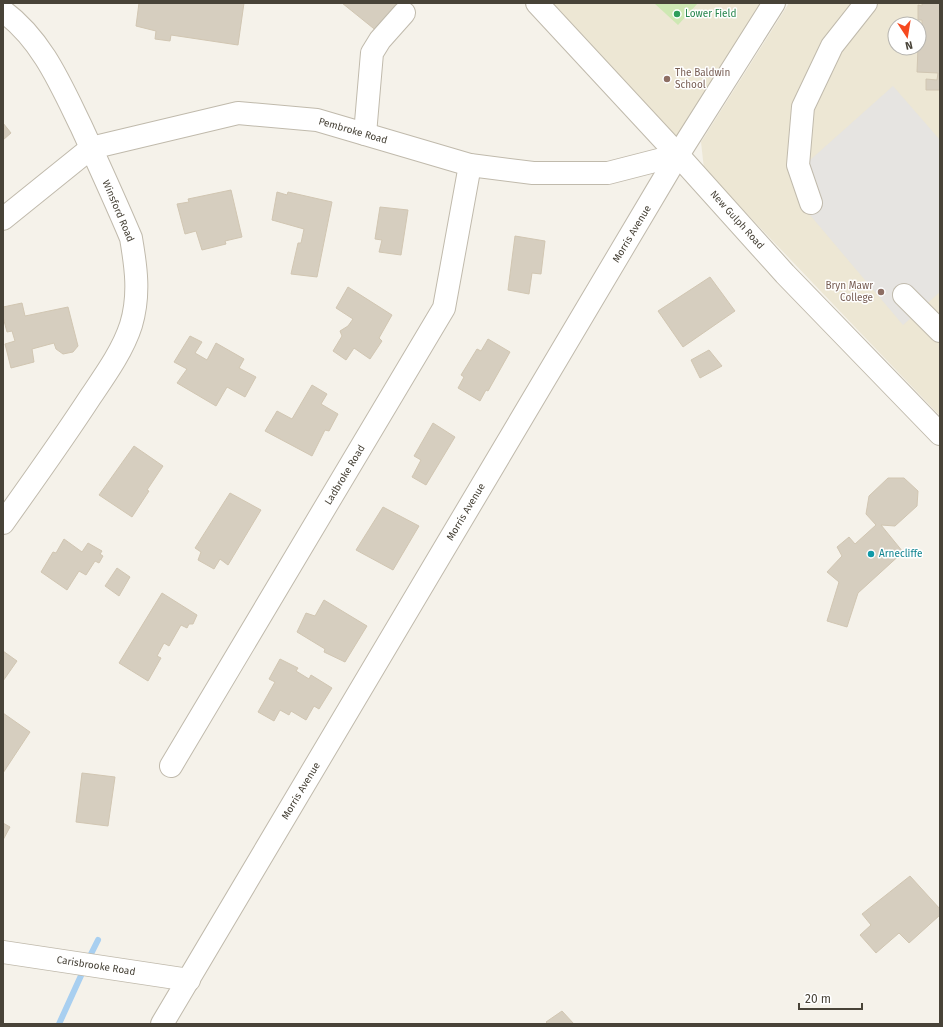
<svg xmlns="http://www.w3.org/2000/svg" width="943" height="1027" font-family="'Fira Sans',sans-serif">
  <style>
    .education { fill: #ede7d4; fill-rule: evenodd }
    .green { fill: #cee8b3 }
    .parking { fill: #e6e4e1 }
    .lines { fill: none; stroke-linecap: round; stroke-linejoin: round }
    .stream { stroke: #a8cff0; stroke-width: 6 }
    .building { fill: #d6cebf; stroke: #d1c6b2 }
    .minor-casing { stroke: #c0baac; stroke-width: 24 }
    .minor { stroke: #fff; stroke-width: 22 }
    .leisure-dot { fill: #2e9e5b; stroke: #fff; stroke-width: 1.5 }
    .education-dot { fill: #8d6e63; stroke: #fff; stroke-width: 1.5 }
    .culture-dot { fill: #0f9aa8; stroke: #fff; stroke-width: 1.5 }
    .labels { text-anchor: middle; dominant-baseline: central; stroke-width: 3; stroke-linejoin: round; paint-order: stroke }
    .leisure-label { font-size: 10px; fill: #27864d; stroke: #fff; text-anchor: start }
    .education-label { font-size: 10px; fill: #785e54; stroke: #fff; text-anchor: start }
    .street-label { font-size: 10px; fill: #484338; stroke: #fff }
    .culture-label { font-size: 10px; fill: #0d838f; stroke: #fff; text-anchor: start }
  </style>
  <rect width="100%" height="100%" fill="#f5f2ea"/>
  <g class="education">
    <polygon points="537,3 775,3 678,155"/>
    <path d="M789,3H940V416L704,169L701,142ZM895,24H919V48H895Z"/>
  </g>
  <polygon class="green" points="654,3 698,3 678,25"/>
  <polygon class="parking" points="893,86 940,140 940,292 903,325 799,202 790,178"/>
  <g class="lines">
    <g class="stream">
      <polyline points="88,960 98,940"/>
      <polyline points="59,1024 84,969"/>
    </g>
  </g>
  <g class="building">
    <polygon points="139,3 244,3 238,45 171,35 170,41 155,39 156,31 136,26"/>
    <polygon points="342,3 402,3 378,32"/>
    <polygon points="922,3 940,3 940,90 926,90 926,79 937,80 938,73 917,72 918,48 921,48 919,26 922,26 922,20 918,20 918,5 922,6"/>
    <polygon points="3,123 11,133 3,140"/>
    <polygon points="231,190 242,237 225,241 226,244 202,250 196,231 185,234 177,204 189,202 188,199"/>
    <polygon points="277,192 287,195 288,192 332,202 317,277 291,274 298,243 301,243 304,229 272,220"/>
    <polygon points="380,207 408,210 401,255 379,252 382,240 375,239"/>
    <polygon points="515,236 545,241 541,274 532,273 529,294 508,290"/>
    <polygon points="710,277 735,311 683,347 658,311"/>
    <polygon points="348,287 392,315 379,338 382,341 370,359 354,348 346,360 333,351 342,336 340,331 348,326 353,319 336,308"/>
    <polygon points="22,303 25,316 68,307 78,346 73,352 63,354 56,349 54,343 32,349 34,362 11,368 5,344 15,341 12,331 7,332 3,317 3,307"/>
    <polygon points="190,336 202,342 195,353 207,360 216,343 244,359 239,368 256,377 245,397 227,387 216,406 177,383 187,369 174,362"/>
    <polygon points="488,339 510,352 488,391 486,390 480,401 458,388 464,377 461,375 477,349 481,351"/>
    <polygon points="709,350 722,366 700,378 691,360"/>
    <polygon points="312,385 327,394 321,404 338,414 329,431 325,430 312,456 265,431 277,411 292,419"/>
    <polygon points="433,423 455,437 426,485 412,477 421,460 414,456"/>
    <polygon points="134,446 163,466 147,490 149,491 132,517 99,495"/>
    <polygon points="888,478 904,478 918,491 917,506 895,526 881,525 903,552 858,593 847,627 827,621 839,582 827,572 842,556 837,547 849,537 855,544 876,525 866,514 869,496"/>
    <polygon points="230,493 261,510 228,565 220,559 214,569 198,560 201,552 195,548"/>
    <polygon points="383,507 419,526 393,570 356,550"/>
    <polygon points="64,539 82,552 88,543 102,551 100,554 103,556 99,563 95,561 86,575 79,571 67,590 41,572 53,552 56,553"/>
    <polygon points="117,568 130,577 119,596 105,586"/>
    <polygon points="162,593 197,615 193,624 189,624 187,628 181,625 169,646 164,643 157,656 161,658 148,681 119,663"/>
    <polygon points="324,600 367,626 345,662 324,652 325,649 297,632 306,613 315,616"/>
    <polygon points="3,651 17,661 3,681"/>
    <polygon points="280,659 298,668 296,671 309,679 311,675 332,688 319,709 314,706 306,720 291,711 289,715 280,710 274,721 258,712 275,682 269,679"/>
    <polygon points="3,713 30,732 3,773"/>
    <polygon points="82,773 115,777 108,826 76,822"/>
    <polygon points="3,823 10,827 3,840"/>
    <polygon points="910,876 940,909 940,915 909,943 899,933 876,953 860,935 871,925 862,914"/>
    <polygon points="562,1011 574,1024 548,1024 546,1022"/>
  </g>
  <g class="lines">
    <g class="minor-casing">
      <g id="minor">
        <polyline points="537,3 678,155 785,274 940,434"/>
        <path d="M3,11C42,40 60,83 81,126C98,163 115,200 131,238C136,267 140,295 131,325C123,350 106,374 91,396C63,439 33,481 3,523"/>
        <polyline points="365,134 372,53 380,40 404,13"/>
        <polyline points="811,203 798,165 803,107 832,46 866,3"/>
        <polyline points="3,219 91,148 238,113 317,120 470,165 533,173 608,173 678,155"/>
        <polyline points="904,295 940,331"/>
        <polyline points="171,766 444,308 470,165"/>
        <polyline points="3,952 189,980"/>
        <polyline points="162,1024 678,155 774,3"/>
      </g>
    </g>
    <use href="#minor" class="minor"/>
  </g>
  <circle class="leisure-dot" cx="677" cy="14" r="4"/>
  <g class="education-dot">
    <circle cx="667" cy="79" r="4"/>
    <circle cx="881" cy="292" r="4"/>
  </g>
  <circle class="culture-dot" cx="871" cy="554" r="4"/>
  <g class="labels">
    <g class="leisure-label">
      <text x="685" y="14">Lower Field</text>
    </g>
    <g class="education-label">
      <text x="675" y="73">The Baldwin<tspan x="675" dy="12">School</tspan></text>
      <text x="873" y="286" text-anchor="end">Bryn Mawr<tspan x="873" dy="12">College</tspan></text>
    </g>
    <g class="street-label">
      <text transform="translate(353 131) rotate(16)">Pembroke Road</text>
      <text transform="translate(118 211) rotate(67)">Winsford Road</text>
      <text transform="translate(737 220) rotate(48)">New Gulph Road</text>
      <text transform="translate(632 234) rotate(-59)">Morris Avenue</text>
      <text transform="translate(345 475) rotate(-59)">Ladbroke Road</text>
      <text transform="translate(466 512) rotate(-59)">Morris Avenue</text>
      <text transform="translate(301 791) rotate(-59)">Morris Avenue</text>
      <text transform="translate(96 966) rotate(9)">Carisbrooke Road</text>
    </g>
    <g class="culture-label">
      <text x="879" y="554">Arnecliffe</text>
    </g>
  </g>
  <rect width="943" height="1027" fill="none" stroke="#484338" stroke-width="8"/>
  <g transform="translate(907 36) rotate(168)"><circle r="19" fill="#ffffff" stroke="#b6b4af"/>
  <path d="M0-3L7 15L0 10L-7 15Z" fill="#f6491f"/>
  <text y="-6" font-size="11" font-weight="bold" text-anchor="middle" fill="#484338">N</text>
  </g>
  <path d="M799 1003v6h63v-6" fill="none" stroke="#484338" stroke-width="2"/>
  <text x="805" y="1003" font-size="12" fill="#484338" stroke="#ffffff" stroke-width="3" paint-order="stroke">20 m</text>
</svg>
